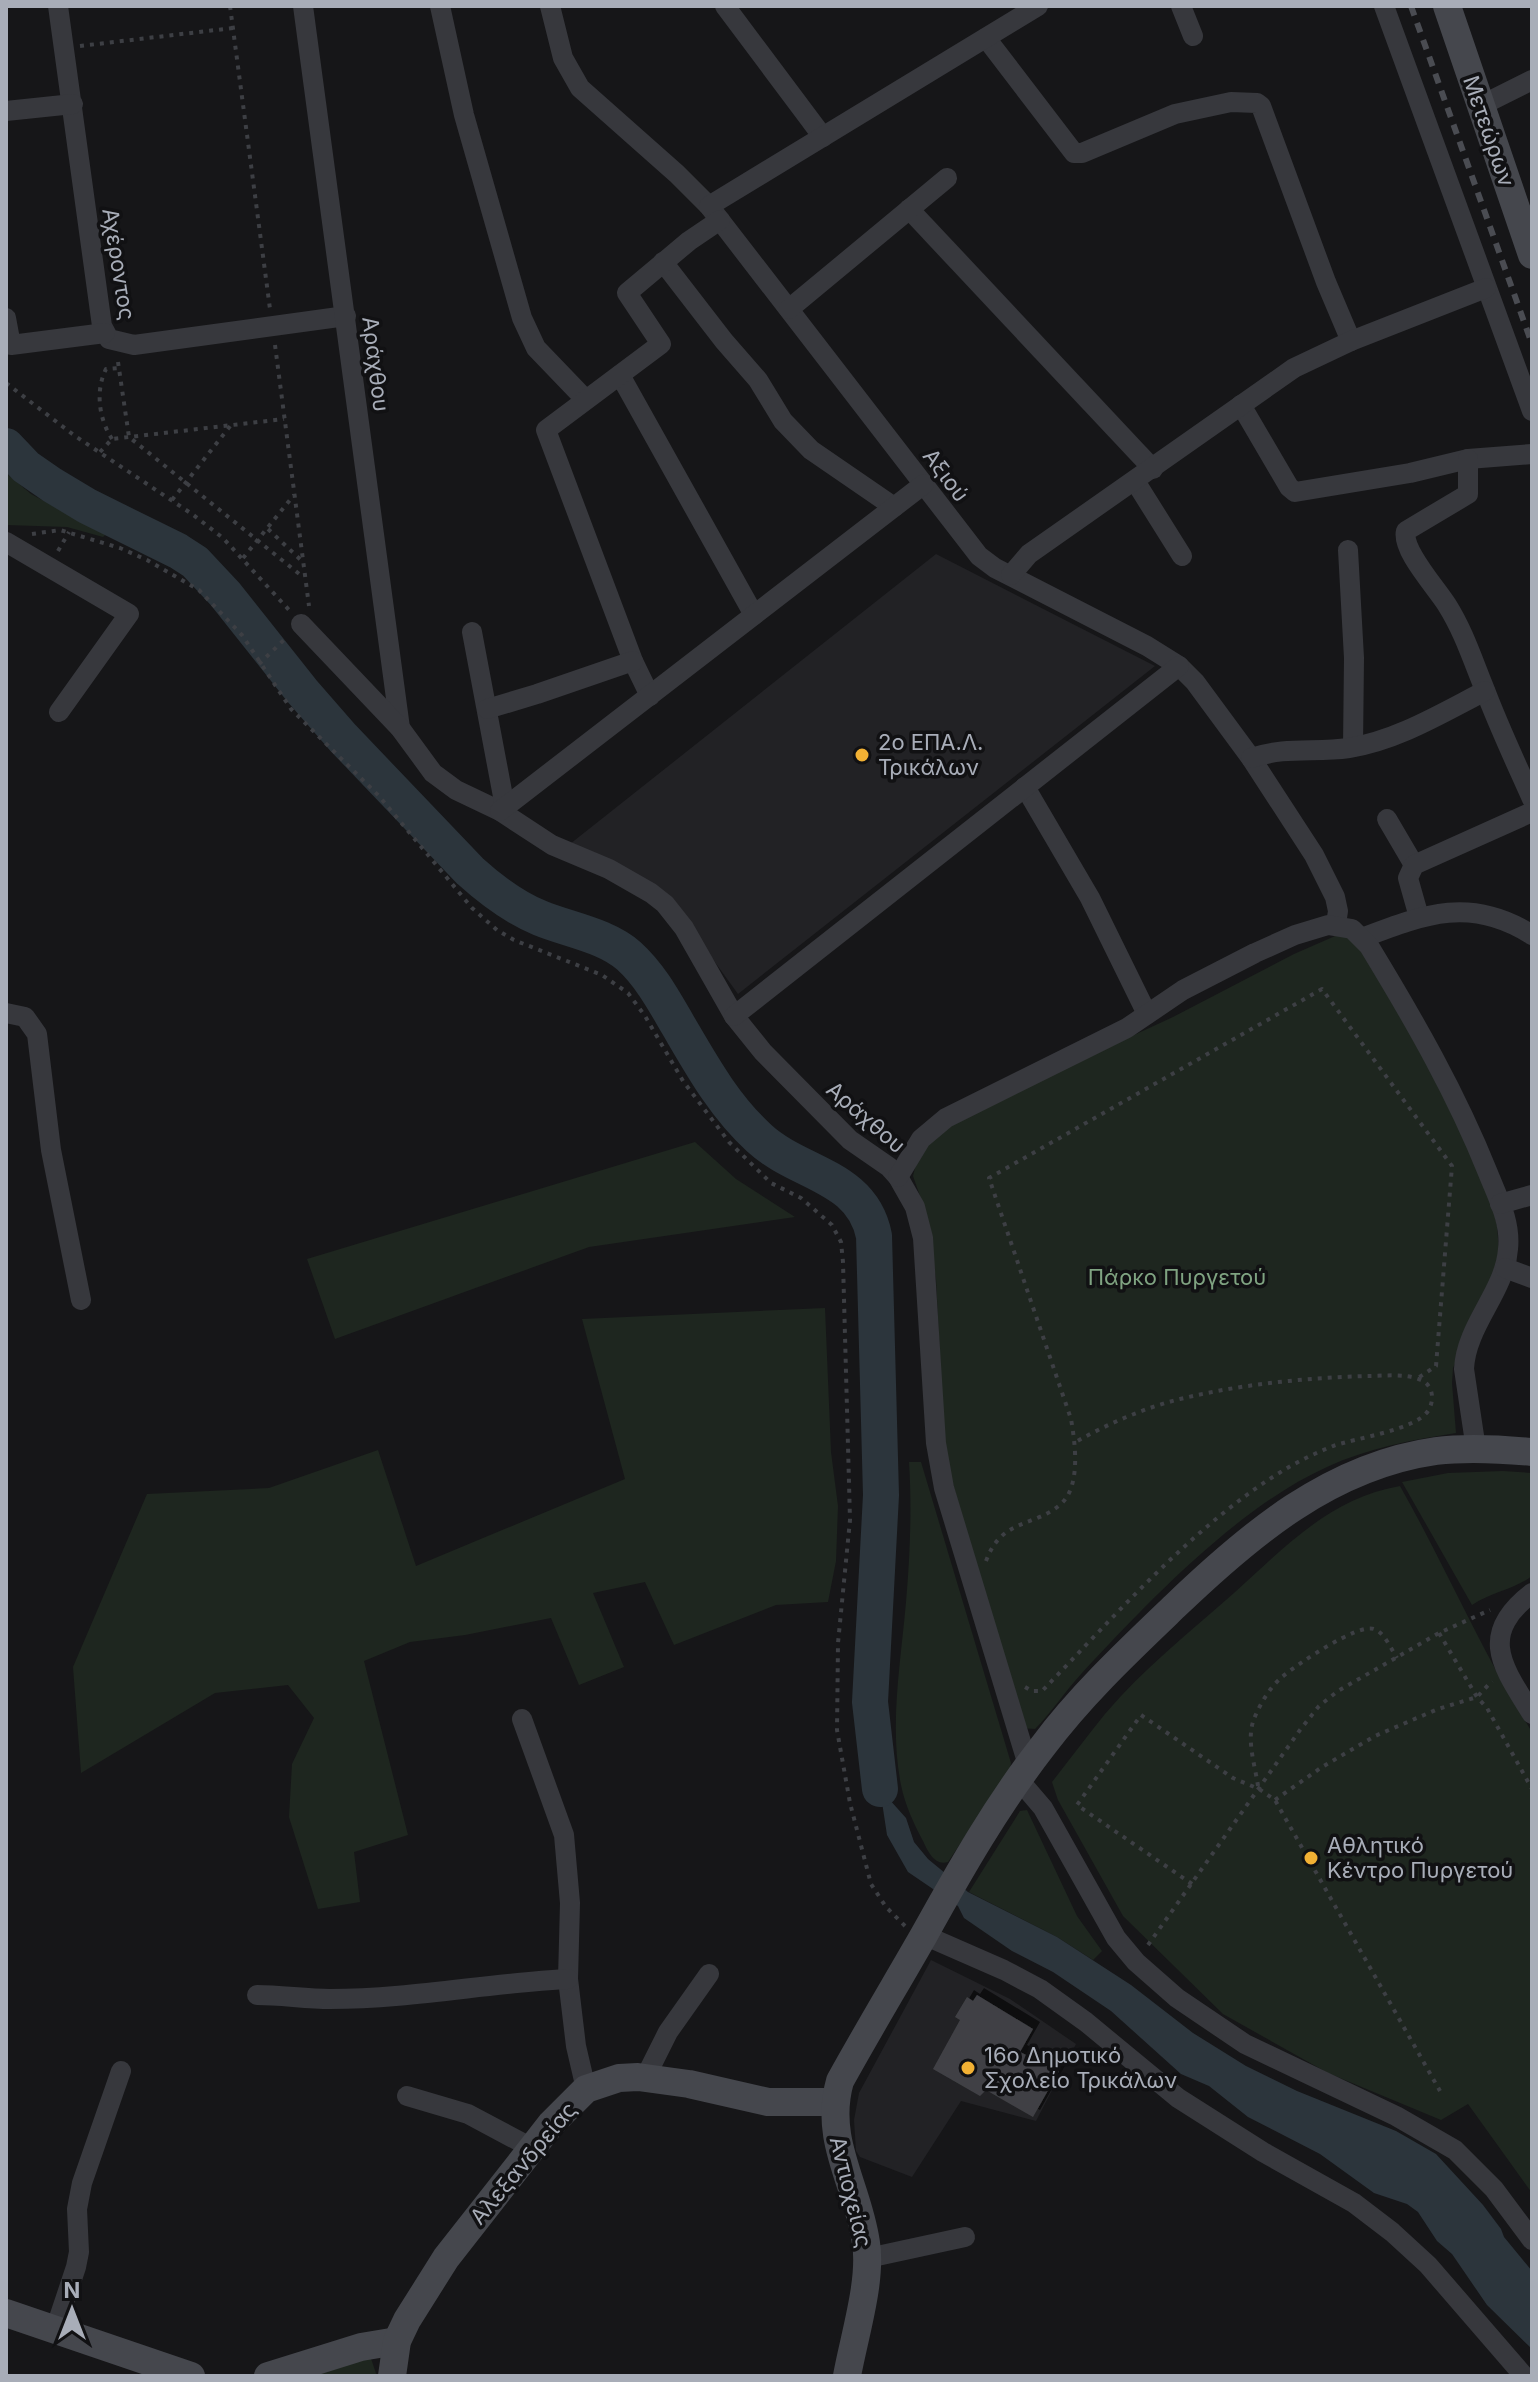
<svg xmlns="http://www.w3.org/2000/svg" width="1538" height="2382" font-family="Inter,sans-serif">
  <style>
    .built { fill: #222225 }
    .green { fill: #1e261f }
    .water { fill: #2c353c }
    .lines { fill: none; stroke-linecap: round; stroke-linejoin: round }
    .river { stroke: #2c353c; stroke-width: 36 }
    .building { fill: #404145; filter: url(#shadow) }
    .path { stroke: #3d3f44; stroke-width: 4; stroke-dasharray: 4 6; stroke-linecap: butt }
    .street { stroke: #37383d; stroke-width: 20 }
    .secondary { stroke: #45474d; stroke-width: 28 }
    .rail { stroke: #4a4c52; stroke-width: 6; stroke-dasharray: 10 8; stroke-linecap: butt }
    .poi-dot { fill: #f2b134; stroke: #111113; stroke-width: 3 }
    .labels { text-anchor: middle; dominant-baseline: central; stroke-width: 7; stroke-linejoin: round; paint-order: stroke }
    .street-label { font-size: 22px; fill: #a8adb8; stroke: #111113 }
    .poi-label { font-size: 22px; fill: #a8adb8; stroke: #111113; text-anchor: start }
    .park-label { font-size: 22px; fill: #7fa381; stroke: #111113 }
  </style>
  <defs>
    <filter id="shadow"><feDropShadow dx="7" dy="-7" stdDeviation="0" flood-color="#0009"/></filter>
  </defs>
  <rect width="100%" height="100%" fill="#161618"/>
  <g class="built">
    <polygon points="936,554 1155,666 738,994 675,907 570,844"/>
    <polygon points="931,1960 1010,1999 1076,2044 1036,2121 961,2101 912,2177 860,2157 856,2151 854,2120 859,2093"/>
  </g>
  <g class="green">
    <polygon points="6,473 31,494 106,534 103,537 67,527 6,525"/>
    <path d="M1342,933L1354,938L1439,1083L1492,1202L1497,1226L1500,1262L1453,1368L1452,1383L1456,1433C1412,1440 1368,1448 1327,1467C1238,1507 1148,1602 1082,1673C1065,1691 1052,1712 1035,1729L1022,1728L945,1456L936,1279L926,1213L913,1176L920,1149L964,1114L1173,1017L1294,954Z"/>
    <polygon points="695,1142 736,1179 795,1217 589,1247 335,1339 307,1259"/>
    <polygon points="825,1308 831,1452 838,1506 836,1561 828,1602 776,1605 674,1645 645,1582 593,1593 624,1667 579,1685 551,1618 465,1635 410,1642 364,1661 408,1835 354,1852 360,1902 318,1909 289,1817 292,1764 314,1718 288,1685 215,1693 81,1773 73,1667 147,1494 269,1488 378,1450 416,1566 625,1479 582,1319"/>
    <path d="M909,1462H921L1011,1763L1010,1769L948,1862C935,1866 928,1852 923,1841C914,1824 905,1805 901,1785C889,1726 901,1661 906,1602C910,1556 912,1508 909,1462Z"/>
    <path d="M1503,1471L1532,1473V1576C1513,1590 1491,1592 1472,1605L1402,1482L1448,1473Z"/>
    <path d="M1400,1486C1446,1567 1482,1653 1532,1732V2193L1468,2104L1441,2120L1328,2073L1223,2014L1123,1916L1058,1800L1052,1782C1070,1759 1087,1736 1105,1714C1143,1669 1190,1632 1234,1593C1285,1547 1330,1498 1400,1486Z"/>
    <polygon points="1027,1810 1077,1916 1102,1951 1093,1960 1057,1937 969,1892 1020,1811"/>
    <polygon points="369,2353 377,2376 307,2376"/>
  </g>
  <polygon class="water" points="880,1789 906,1818 914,1842 928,1859 968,1892 1057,1937 1131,1985 1193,2033 1246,2066 1297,2091 1396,2131 1436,2154 1483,2205 1501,2229 1504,2237 1532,2271 1532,2349 1487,2305 1452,2254 1437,2241 1418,2212 1407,2204 1374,2193 1320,2154 1248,2117 1209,2086 1181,2074 1111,2011 1053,1972 1012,1951 964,1918 958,1906 908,1872 887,1835"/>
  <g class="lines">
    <path class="river" d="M6,446L26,467L52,485L87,506L178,551L195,562L225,594L302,691L343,738L470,871C491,890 513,907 540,918C569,930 605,935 629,956C650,975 664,1001 678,1025C702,1066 724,1106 759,1138C799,1175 862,1175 874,1236L881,1495L870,1702L880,1789"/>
  </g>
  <polygon class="building" points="977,1995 1033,2029 1020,2052 1059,2071 1033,2117 986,2090 980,2096 933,2069 960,2020 955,2017 967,1997 973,2001"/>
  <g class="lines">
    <g class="path">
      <polyline points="230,6 270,309"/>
      <polyline points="80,46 233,28"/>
      <polyline points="275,345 309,606"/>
      <polyline points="118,362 129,437 303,577"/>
      <polyline points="6,383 75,436 192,514 223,538 289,610"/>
      <path d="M112,439C99,419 95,391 106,369L119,368"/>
      <polyline points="100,452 112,439 284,419"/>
      <polyline points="172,500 231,425"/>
      <polyline points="268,529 303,562"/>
      <polyline points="32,534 60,530 120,548 147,560 199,590 242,635 291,709 379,796 472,908 497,930 514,940 602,975 628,993 645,1016 683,1081 729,1142 771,1183 801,1198 832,1225 841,1242 843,1262 850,1520 838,1643 837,1730 850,1803 871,1884 886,1907 905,1926"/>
      <polyline points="58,551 69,532"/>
      <polyline points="243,558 294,495"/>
      <polyline points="259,664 287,637"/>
      <path d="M986,1561C1002,1517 1035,1528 1062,1503C1081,1484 1075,1442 1071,1419L989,1178L1322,989L1452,1166L1436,1366L1418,1378"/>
      <polyline points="1439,1633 1477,1697 1487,1708 1532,1789"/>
      <path d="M1025,1687L1032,1691H1042C1116,1615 1197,1521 1289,1467C1303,1459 1318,1452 1333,1446C1356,1438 1415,1430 1428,1411C1435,1400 1433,1385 1421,1380C1406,1373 1383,1376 1367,1376C1304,1378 1242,1384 1180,1399C1144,1408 1107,1424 1074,1443"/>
      <path d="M1258,1786C1255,1765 1246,1739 1254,1719C1260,1704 1270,1687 1282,1677C1296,1665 1358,1623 1374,1629C1385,1633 1391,1649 1397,1658"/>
      <polyline points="1275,1800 1322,1767 1375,1736 1438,1709 1477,1697 1492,1681"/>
      <polyline points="1192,1884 1077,1805 1141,1715 1233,1778 1259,1789 1275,1800 1440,2091"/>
      <polyline points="1148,1945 1300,1730 1319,1706 1338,1691 1439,1633 1490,1610"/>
    </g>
    <g class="street">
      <polyline points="58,6 102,326 109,339 134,345 346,316"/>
      <polyline points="303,6 400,728"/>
      <polyline points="440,6 464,115 522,318 536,348 585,399"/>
      <polyline points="550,6 563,58 580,88 677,174 709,206 979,556 995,568 1147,646 1179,666 1195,682 1251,758 1314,855 1335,897 1338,911 1336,924"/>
      <polyline points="725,6 823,137"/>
      <polyline points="1181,6 1193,36"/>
      <polyline points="1384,6 1532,411"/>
      <polyline points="986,38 1074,153 1082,153 1175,114 1231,102 1257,103 1261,106 1326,282 1351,341"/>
      <polyline points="1480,106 1532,80"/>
      <polyline points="6,111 73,104"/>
      <polyline points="709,206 1038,6"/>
      <polyline points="909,209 1153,469"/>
      <polyline points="663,262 724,341 758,380 783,421 811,450 894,507"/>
      <polyline points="789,309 947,178"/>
      <polyline points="6,318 11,345 105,333"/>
      <polyline points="620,375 754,615"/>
      <polyline points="1241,405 1289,487 1295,492 1410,473 1468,459 1532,454"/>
      <path d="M1468,459V494L1406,531C1401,550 1436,587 1447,605C1464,632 1473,661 1485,690C1499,727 1516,763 1532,799"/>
      <polyline points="1135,481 1182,556"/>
      <polyline points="6,542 129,614 59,712"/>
      <polyline points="1348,550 1354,658 1353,747"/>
      <polyline points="1011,575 1029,554 1294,368 1351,341 1486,288"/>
      <polyline points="301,624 400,728 433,773 456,790 500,811 552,845 609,869 651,893 665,904 684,928 734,1016 763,1052 850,1140 889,1167 898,1177 915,1207 923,1238 936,1443 944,1488 1028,1765"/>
      <polyline points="472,632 505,807"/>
      <polyline points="650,696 633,661 546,430 661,344 627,293 689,241 720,220"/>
      <polyline points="487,709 537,694 633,661"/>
      <path d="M1251,758C1287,746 1314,753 1349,748C1398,740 1442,713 1485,691"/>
      <polyline points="1025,787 1090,898 1147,1014"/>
      <polyline points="500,811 924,484"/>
      <polyline points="1387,819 1414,865"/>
      <polyline points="1419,917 1408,878 1414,865 1532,812"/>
      <path d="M1362,938C1425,914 1471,896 1532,935"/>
      <polyline points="6,1013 25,1017 37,1034 51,1150 81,1300"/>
      <polyline points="734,1016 1179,666"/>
      <path d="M898,1177L921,1139L946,1118L1127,1028L1183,990L1255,953L1295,935L1328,925L1352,929L1369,946C1414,1020 1456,1093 1488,1173C1498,1198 1511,1222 1508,1249C1505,1292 1466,1325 1464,1369L1476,1449"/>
      <polyline points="1500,1204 1532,1195"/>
      <polyline points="1505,1268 1532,1278"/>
      <path d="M1532,1593C1477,1635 1503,1667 1532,1714"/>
      <polyline points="522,1719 564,1835 570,1903 568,1979 576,2046 586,2089"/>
      <polyline points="1019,1780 1043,1808 1116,1938 1136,1962 1177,1998 1245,2044 1396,2116 1455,2150 1494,2189 1532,2240"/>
      <polyline points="924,1935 1004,1970 1040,1989 1086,2022 1178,2098 1263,2152 1354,2203 1392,2232 1428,2265 1524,2376"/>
      <path d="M257,1995C281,1995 306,1999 330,1999C410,1999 489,1983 568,1979"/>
      <polyline points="645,2078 668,2032 709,1974"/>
      <polyline points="407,2096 468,2114 532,2148"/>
      <polyline points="868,2258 965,2237"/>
      <polyline points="55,2330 76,2267 79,2252 77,2209 82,2183 121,2071"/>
    </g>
    <g class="secondary">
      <polyline points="1447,6 1532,255"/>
      <polyline points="6,2313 191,2376"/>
      <polyline points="268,2376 361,2347 397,2341"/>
      <polyline points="392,2376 397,2341 407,2320 446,2258 551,2124 586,2089 619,2078 638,2077 689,2084 768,2102 834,2102"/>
      <path d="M847,2376C854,2337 872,2281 866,2243C858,2185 823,2141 840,2081C867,2032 896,1984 924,1935C960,1870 997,1805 1043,1746C1081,1695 1129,1650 1175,1606C1249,1535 1330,1466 1436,1451C1468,1447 1500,1449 1532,1452"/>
    </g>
    <polyline class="rail" points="1411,6 1532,344"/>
  </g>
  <g class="poi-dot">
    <circle cx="862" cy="755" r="8"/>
    <circle cx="1311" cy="1858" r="8"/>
    <circle cx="968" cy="2068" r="8"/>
  </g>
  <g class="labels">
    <g class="street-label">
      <text transform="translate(1489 131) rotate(71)">Μετεώρων</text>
      <text transform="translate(119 264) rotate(81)">Αχέροντος</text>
      <text transform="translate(376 364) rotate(83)">Αράχθου</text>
      <text transform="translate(946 475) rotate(53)">Αξιού</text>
      <text transform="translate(866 1117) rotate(41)">Αράχθου</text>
      <text transform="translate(523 2163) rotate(-50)">Αλεξανδρείας</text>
      <text transform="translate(851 2192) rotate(76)">Αντιοχείας</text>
    </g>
    <g class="poi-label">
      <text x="878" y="742">2ο ΕΠΑ.Λ.<tspan x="878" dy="25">Τρικάλων</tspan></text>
      <text x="1327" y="1845">Αθλητικό<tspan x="1327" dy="25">Κέντρο Πυργετού</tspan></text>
      <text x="984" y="2055">16ο Δημοτικό<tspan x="984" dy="25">Σχολείο Τρικάλων</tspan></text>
    </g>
    <g class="park-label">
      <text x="1177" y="1277">Πάρκο Πυργετού</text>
    </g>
  </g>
  <rect width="1538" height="2382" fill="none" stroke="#a8adb8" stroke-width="16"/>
  <g transform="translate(72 2310)" stroke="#111113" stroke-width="6" paint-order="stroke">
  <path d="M0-6L14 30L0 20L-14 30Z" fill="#a8adb8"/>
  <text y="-12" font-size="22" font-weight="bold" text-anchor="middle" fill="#a8adb8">N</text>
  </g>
</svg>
